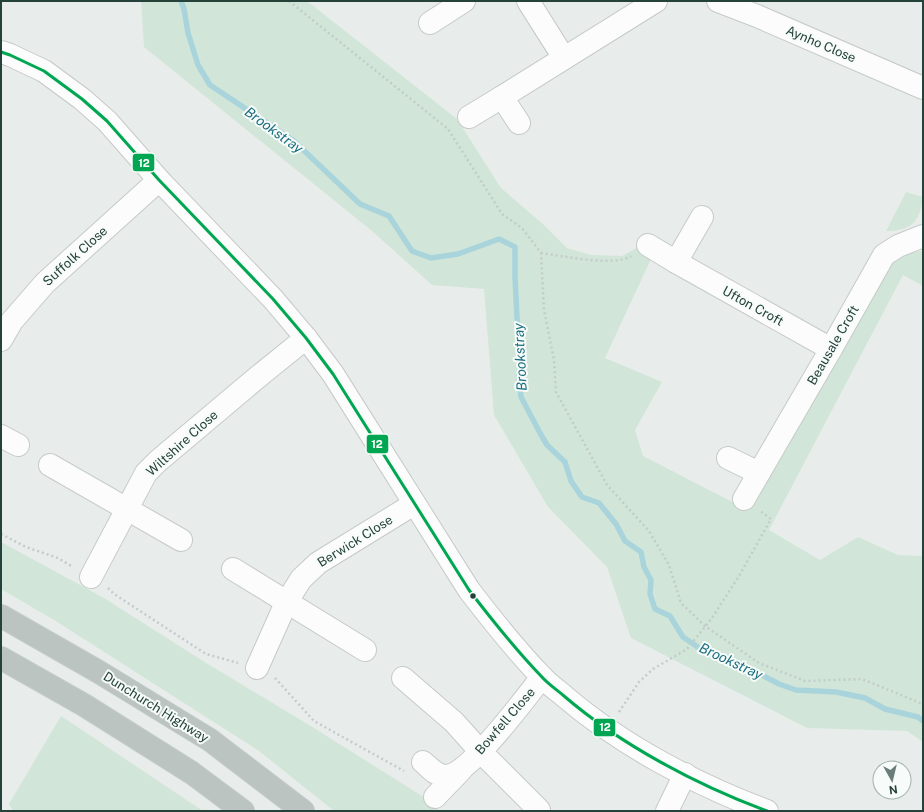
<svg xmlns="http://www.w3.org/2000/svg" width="924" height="812" font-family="'Public Sans',sans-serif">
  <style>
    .green { fill: #d1e6d8 }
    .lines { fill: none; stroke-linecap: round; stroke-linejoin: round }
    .stream { stroke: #a9d4db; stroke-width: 5.5 }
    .minor-casing { stroke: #c5cac8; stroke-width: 24 }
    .highway-casing { stroke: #c3ccc9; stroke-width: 24 }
    .path { stroke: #c3ccca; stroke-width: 2.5; stroke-dasharray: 2 3; stroke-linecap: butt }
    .minor { stroke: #fcfcfc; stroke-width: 22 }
    .highway { stroke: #bcc4c2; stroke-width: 22 }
    .bus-1-casing { stroke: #f7fbf9; stroke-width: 6 }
    .bus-1 { stroke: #00a651; stroke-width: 3 }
    .bus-dot { fill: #24423a; stroke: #f7fbf9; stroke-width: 1.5 }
    .labels { text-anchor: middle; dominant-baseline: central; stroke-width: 4; stroke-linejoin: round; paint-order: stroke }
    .street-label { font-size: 13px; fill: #24423a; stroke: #f7fbf9 }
    .water-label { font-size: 14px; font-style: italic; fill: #1c6f80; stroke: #f7fbf9 }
    .line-badge { stroke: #f7fbf9; stroke-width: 1.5 }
    .badge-label { font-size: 11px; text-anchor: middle; font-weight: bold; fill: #fff }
  </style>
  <rect width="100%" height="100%" fill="#e8edeb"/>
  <g class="green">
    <polygon points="141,1 307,1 457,119 501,188 544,225 567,248 591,255 622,256 635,249 638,244 651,259 605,358 662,382 635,430 643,456 746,509 884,265 899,253 923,251 923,286 903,275 769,530 820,560 858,537 898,555 923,556 923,742 907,731 807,728 631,638 607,567 548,507 494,415 484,289 432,285 372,231 144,47"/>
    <path d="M906,192L923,197C920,222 911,231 886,231Z"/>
    <polygon points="1,542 104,598 203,661 314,728 430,801 439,811 334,811 259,751 54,620 1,589"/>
    <polygon points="61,716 203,811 13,811 9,804"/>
  </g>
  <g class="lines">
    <polyline class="stream" points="181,1 184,9 188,33 198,65 210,85 294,141 360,204 389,216 412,251 431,258 458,254 499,239 515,247 515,277 517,318 521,352 519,377 521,397 540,433 547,445 565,462 571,481 582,497 599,503 616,524 625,541 641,552 644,567 651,580 650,594 655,609 670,616 683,637 702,650 727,657 779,684 796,690 836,692 865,698 885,709 918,717 923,721"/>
    <g class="minor-casing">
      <g id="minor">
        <polyline points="528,1 564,58"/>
        <polyline points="718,1 757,16 923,88"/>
        <polyline points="430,23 464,1"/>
        <path d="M1,52L10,55L44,71L82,99L107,121L159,180L273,299L306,338L333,374L469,590C492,620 515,649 541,676C548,684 557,690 564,696C621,745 697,785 767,811"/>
        <polyline points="469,117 502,97"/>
        <polyline points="519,123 502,97 656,1"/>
        <polyline points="648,245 676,262 831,349"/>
        <polyline points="676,262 702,217"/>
        <polyline points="1,340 12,321 45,283 159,180"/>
        <polyline points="1,436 18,445"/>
        <polyline points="728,458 759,473 831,349 884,255 898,246 923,236"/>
        <polyline points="50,465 181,540"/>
        <polyline points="744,499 759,473"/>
        <polyline points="233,569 365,650"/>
        <polyline points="91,577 146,473 158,461 259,376 306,338"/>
        <polyline points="257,668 286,603 301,579 318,563 414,504"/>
        <polyline points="403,678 454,722 480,751 539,810"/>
        <path d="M423,762C430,768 436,776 446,776C469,775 526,697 542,677"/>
        <polyline points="435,797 462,769"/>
        <polyline points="667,811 685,774"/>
      </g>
    </g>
    <g class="highway-casing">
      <g id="highway">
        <polyline points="1,616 99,672 210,740 303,811"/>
        <polyline points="1,658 84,705 192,773 243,811"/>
      </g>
    </g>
    <g class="path">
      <polyline points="289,1 448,129 502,214 522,228 541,253 544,310 554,360 556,392 607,485 649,531 669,565 681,603 705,626 759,663 805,681 862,679 918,702 923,705"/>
      <path d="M541,253C563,256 614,267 631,256"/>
      <polyline points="1,534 26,547 58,558 73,567"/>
      <polyline points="108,588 114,594 206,654 238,663"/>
      <polyline points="275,678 314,721 404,771"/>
      <polyline points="619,712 639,682 653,669 687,649 696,638 712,618 739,576 771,519 759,510"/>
    </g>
    <use href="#minor" class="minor"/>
    <use href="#highway" class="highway"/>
    <g class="bus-1-casing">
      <path id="bus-1" d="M1,52L10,55L44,71L82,99L107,121L159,180L273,299L306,338L333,374L469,590C492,620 515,649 541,676C548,684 557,690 564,696C621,745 697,785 767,811"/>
    </g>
    <use href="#bus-1" class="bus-1"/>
  </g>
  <circle class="bus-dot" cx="473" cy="596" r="3.5"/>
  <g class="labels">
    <g class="street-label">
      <text transform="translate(821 44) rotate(23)">Aynho Close</text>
      <text transform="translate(75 256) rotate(-42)">Suffolk Close</text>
      <text transform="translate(753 306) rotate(29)">Ufton Croft</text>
      <text transform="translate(833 345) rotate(-60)">Beausale Croft</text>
      <text transform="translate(182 443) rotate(-42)">Wiltshire Close</text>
      <text transform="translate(355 541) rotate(-32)">Berwick Close</text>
      <text transform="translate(156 707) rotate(32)">Dunchurch Highway</text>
      <text transform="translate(505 721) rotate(-49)">Bowfell Close</text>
    </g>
    <g class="water-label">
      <text transform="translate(274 130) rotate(36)">Brookstray</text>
      <text transform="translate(520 357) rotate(-93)">Brookstray</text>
      <text transform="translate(731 661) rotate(25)">Brookstray</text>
    </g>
  </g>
  <g class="line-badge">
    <rect x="132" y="153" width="23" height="19" rx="4" fill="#00a651"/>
    <rect x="366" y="434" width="23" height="20" rx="4" fill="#00a651"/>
    <rect x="593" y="718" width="23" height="19" rx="4" fill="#00a651"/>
  </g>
  <g class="badge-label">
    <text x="144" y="167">12</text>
    <text x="377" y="448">12</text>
    <text x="605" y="731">12</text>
  </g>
  <rect width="924" height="812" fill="none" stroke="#24423a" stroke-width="4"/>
  <g transform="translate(892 780) rotate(172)"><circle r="19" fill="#f7fbf9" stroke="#a3b1ad"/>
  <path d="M0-3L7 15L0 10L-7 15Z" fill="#697e78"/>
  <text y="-6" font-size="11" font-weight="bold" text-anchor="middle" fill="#24423a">N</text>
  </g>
</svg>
